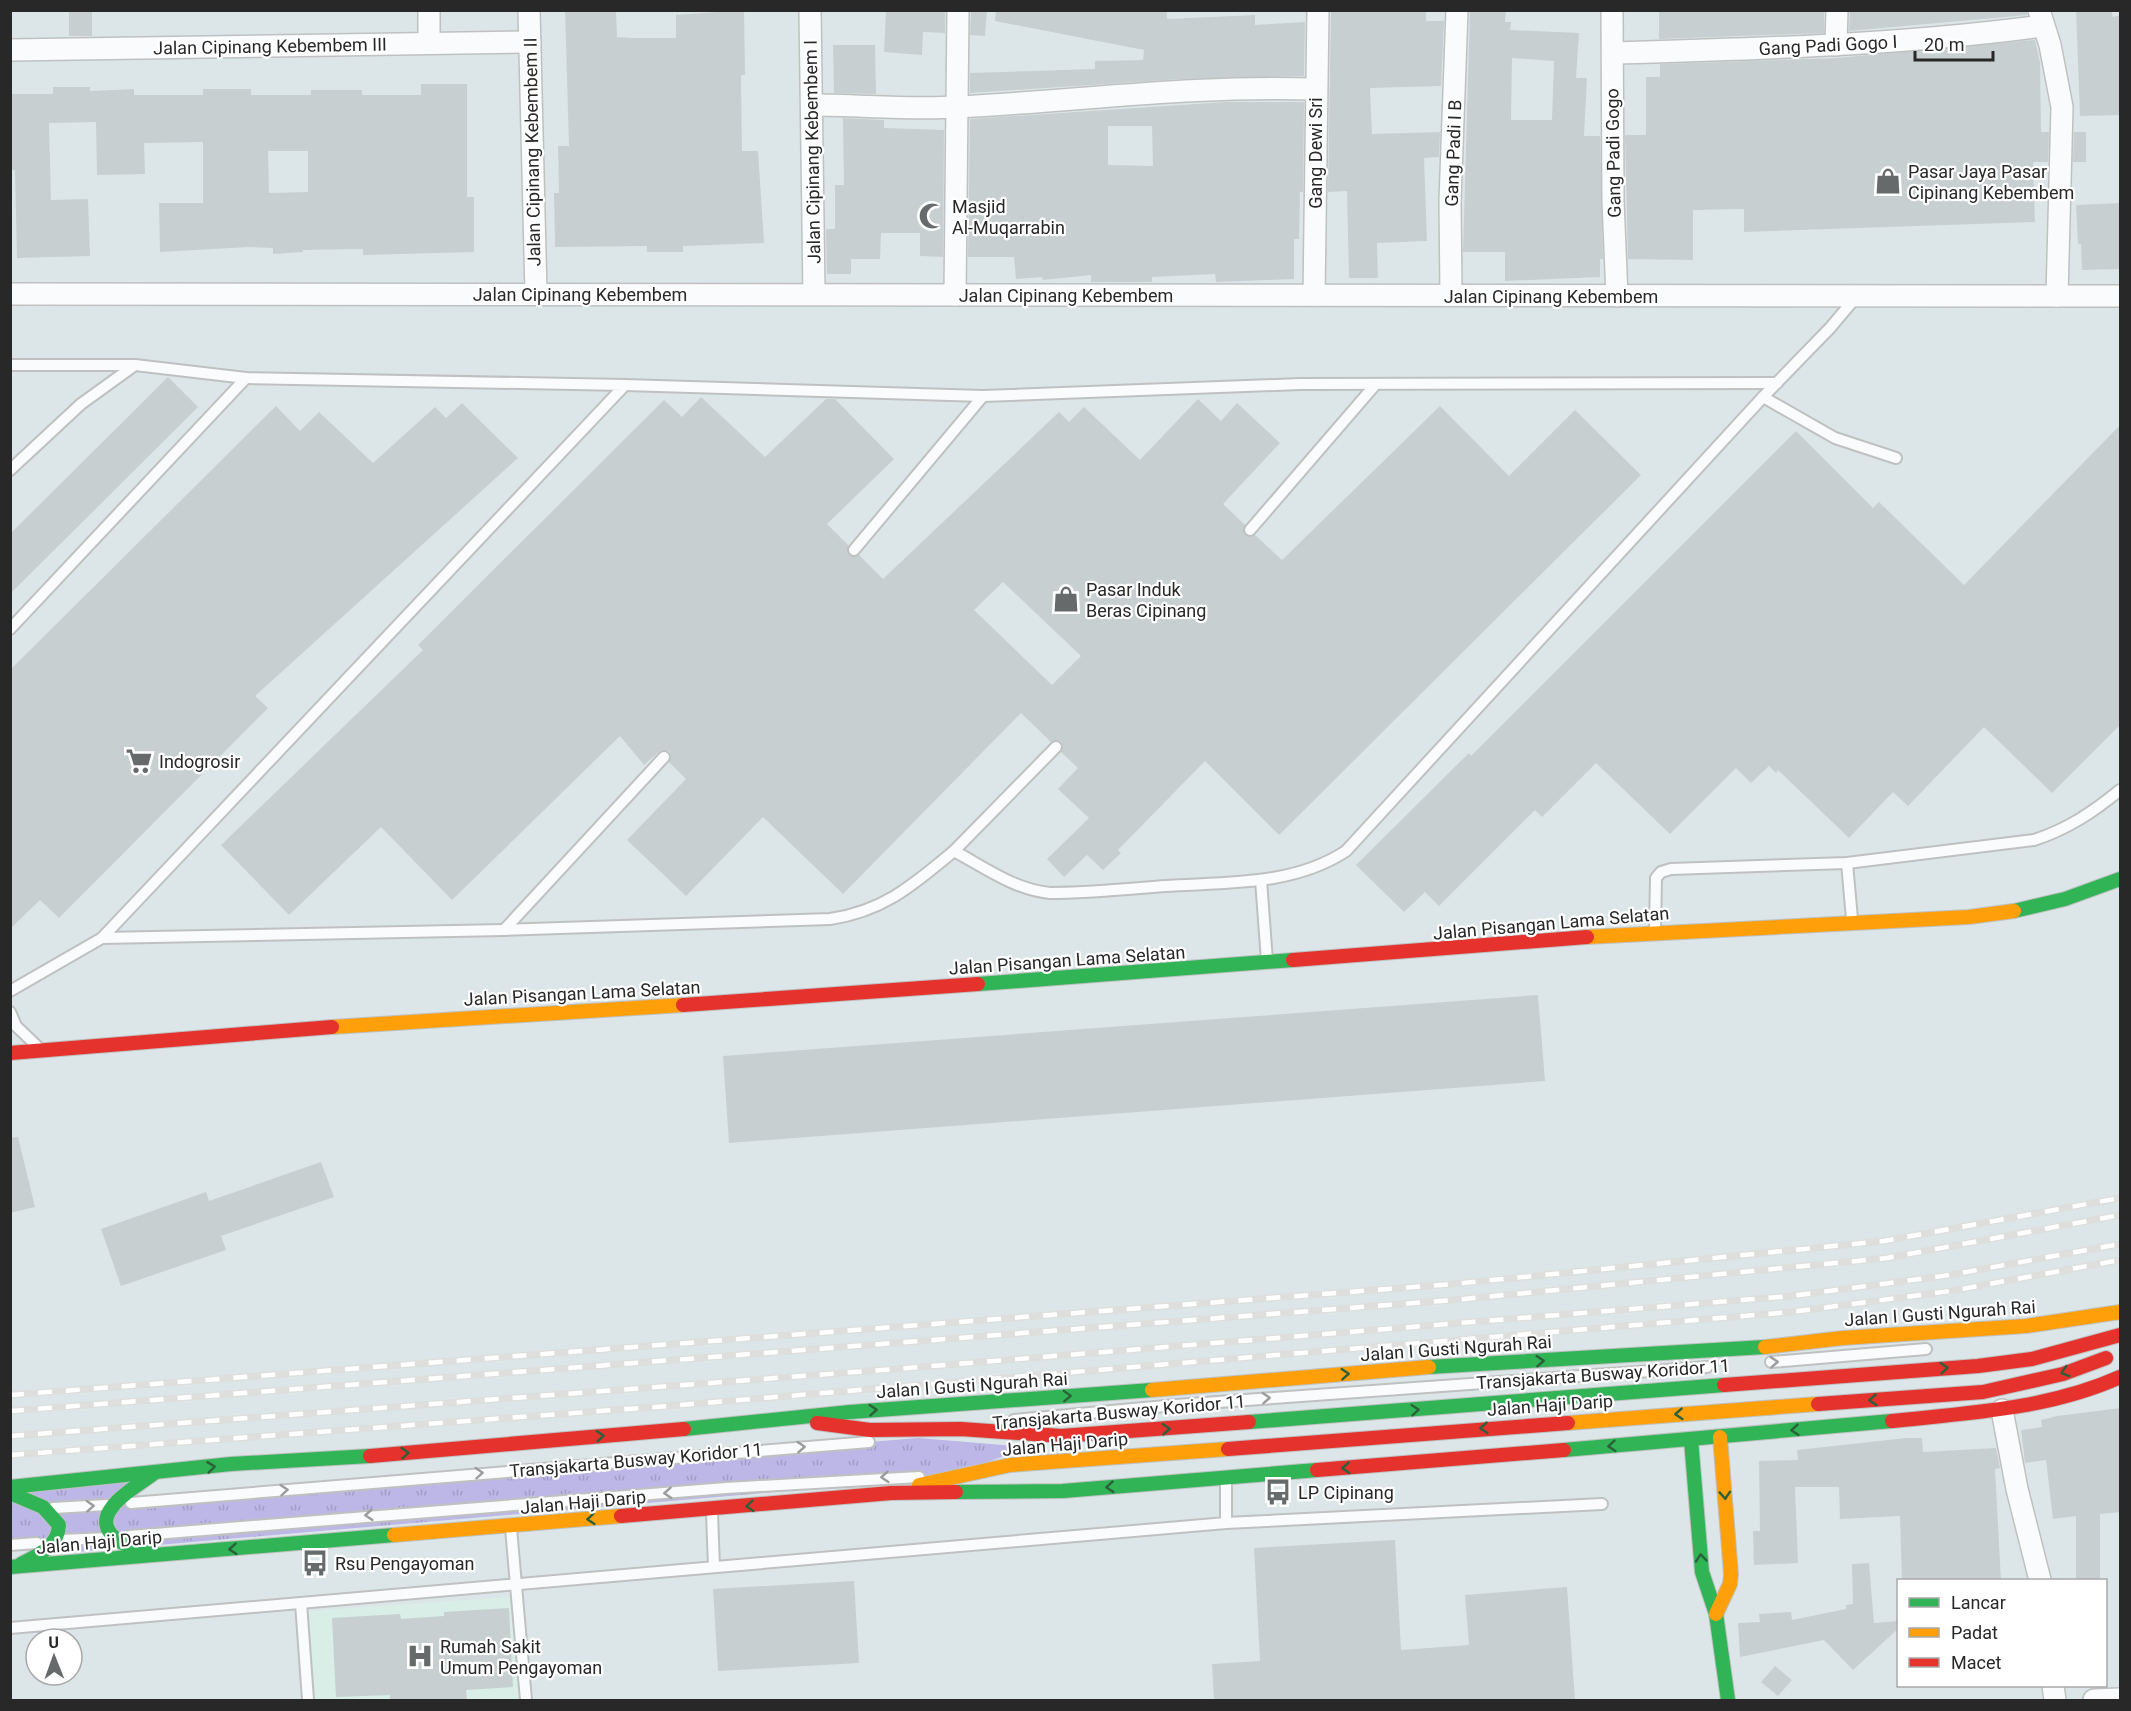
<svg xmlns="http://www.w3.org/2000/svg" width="2131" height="1711" font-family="Roboto,sans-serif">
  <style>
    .medical { fill: #d8eee6 }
    .grass { fill: url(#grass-tufts) }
    .building { fill: #c8cfd0; fill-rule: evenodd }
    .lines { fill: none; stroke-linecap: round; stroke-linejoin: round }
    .lane-casing { stroke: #bfc1c1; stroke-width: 14 }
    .street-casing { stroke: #bfc1c1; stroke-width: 24 }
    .fast-casing { stroke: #bfc1c1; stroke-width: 16 }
    .slow-casing { stroke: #bfc1c1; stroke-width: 16 }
    .jam-casing { stroke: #bfc1c1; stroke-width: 16 }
    .lane { stroke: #fafbfc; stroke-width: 10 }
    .street { stroke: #fafbfc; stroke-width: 21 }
    .fast { stroke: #30b455; stroke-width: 14 }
    .slow { stroke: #ff9f0a; stroke-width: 14 }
    .jam { stroke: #e5322d; stroke-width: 14 }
    .rail-casing { stroke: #dededc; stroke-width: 7 }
    .rail { stroke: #fff; stroke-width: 4.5; stroke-dasharray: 14; stroke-linecap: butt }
    .oneway { stroke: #2b603a }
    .oneway2 { stroke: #9c9c9d }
    .labels { text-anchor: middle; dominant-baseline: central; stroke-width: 4.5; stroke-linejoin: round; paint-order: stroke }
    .street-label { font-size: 18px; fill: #282828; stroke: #fff }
    .poi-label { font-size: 18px; fill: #282828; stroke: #fff; text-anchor: start }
  </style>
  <defs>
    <pattern id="grass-tufts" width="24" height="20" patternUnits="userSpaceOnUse" patternTransform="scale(1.5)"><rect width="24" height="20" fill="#bcb7e7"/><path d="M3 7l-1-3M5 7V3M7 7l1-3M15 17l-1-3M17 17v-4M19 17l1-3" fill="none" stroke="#a29dc6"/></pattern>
  </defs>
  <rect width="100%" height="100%" fill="#dce6e8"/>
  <polygon class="medical" points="524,1596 532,1700 315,1700 309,1611"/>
  <polygon class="grass" points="918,1438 1028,1447 949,1477 42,1555 11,1545 11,1494 153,1474 117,1503"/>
  <g class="building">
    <rect x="69" y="10" width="23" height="26"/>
    <polygon points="565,10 616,10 617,37 631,38 676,38 676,15 744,10 745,75 741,75 742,151 758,151 764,243 683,246 683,252 647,252 647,246 555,247 554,193 559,193 558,146 569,146"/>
    <polygon points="886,10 945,10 945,33 923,32 922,55 884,52"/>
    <polygon points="971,10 987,10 985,36 970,35"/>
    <polygon points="996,10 1167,10 1167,19 1255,15 1255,25 1305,22 1304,76 1180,79 970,93 970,73 1095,69 1095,61 1143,60 1144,50 995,21"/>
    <polygon points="1331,10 1426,10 1426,21 1444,21 1441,86 1370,88 1372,134 1440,132 1439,157 1424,158 1427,241 1377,243 1378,278 1349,278 1347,191 1328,192"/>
    <path d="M1470,10H1506L1505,22H1511L1510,30L1579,33L1576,78H1587L1584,136H1600L1603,259H1600V277L1505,281V252H1463ZM1512,58L1554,61L1552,120H1511Z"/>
    <polygon points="1659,10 1824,10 1824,33 1659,39"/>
    <polygon points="1850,10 2027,10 2027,15 1849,31"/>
    <polygon points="2076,10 2111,10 2113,17 2121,15 2121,115 2080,116"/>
    <polygon points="2035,40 2040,63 2041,132 2049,132 2048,162 2033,162 2035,222 1744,232 1744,209 1693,210 1693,260 1628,259 1625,135 1646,135 1646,77 1660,77 1660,64 1836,58"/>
    <polygon points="833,45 875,45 876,94 834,93"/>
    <path d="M421,84H467V197H474V252L363,255V249L303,250V252L273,254V248L248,247L160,252L159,203H203V142L144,143L145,174L97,175L96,122L49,123L51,200L88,199L90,256L17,258L15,170H10V94H53V87H90V91L134,89V95H203V89H251V95H311V90H362V95H421ZM268,151H308V192L269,193Z"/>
    <path d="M1226,102H1304L1303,192H1300L1299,239H1294V279L1216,282L1215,274L1152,277V282H1091V275L1043,280L1042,277L1016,279L1014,257H968L970,119ZM1108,126H1152L1153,166L1108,165Z"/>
    <polygon points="843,118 884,120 884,128 944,130 943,257 920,256 920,233 881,233 880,259 851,259 851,274 827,274 826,229 835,229 835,185 844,185"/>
    <polygon points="2074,132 2086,132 2086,162 2073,162"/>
    <polygon points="2121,203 2121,269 2082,270 2081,244 2078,244 2076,205"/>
    <polygon points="168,377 198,407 10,594 10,534"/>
    <path d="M701,397L765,457L826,399H835L894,459L827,524L848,545L849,555H859L883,579L1059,412L1069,422L1084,407L1140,460L1198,399L1221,421L1237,403L1280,443L1223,504L1245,525V535L1249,537L1255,535L1282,560L1440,406L1509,476L1575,410L1641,475L1279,835L1205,761L1118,850L1121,853L1103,870L1087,855L1064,877L1047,859L1089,818L1058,789L1078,768L1061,752L1063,746L1061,741L1051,742L1021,713L843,894L763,817L686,896L627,840L686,779L669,762L671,755L669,751L661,750L644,765L620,736L452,900L381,827L289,915L221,845L423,650L418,645L664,400L682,417ZM1003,582L1081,656L1052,685L974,610Z"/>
    <polygon points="462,403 518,458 255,696 268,708 59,918 40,900 10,929 10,670 276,406 300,431 319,412 373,463 435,407 446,418"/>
    <polygon points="2121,424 2121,724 2052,793 1984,727 1908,806 1893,792 1849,838 1778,770 1776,773 1769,766 1751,783 1736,768 1670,834 1596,763 1542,817 1535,810 1439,906 1425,892 1404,912 1356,865 1469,753 1471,756 1796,431 1873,508 1879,502 1964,585"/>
    <polygon points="1538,995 1545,1081 729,1143 723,1056"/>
    <polygon points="18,1137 35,1207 10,1213 10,1138"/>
    <polygon points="321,1162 334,1197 221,1236 226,1250 121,1286 101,1229 206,1192 209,1201"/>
    <polygon points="2121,1408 2121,1512 2100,1514 2100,1581 2076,1581 2076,1516 2053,1519 2046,1460 2025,1463 2021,1430 2042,1427 2041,1420 2057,1416"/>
    <polygon points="1906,1438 1922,1438 1923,1452 1996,1448 2000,1468 1995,1469 2001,1581 1902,1581 1900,1516 1840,1519 1839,1487 1795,1487 1798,1563 1754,1565 1753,1531 1760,1531 1759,1461 1798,1460 1797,1450"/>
    <polygon points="1395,1540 1401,1650 1469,1645 1465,1595 1567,1587 1575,1701 1214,1701 1212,1664 1260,1661 1254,1548"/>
    <polygon points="1869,1563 1874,1623 1899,1621 1899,1628 1853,1670 1824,1640 1740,1657 1738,1623 1760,1622 1759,1614 1791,1612 1792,1620 1846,1609 1846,1605 1853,1604 1852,1564"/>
    <polygon points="854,1581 859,1663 718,1671 713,1589"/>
    <polygon points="509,1608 513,1687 466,1690 467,1701 390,1701 390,1695 336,1697 332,1618 400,1614 401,1619 444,1616 444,1612"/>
    <polygon points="1775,1666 1792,1680 1778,1696 1761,1682"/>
  </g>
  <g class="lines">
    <g class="lane-casing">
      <g id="lane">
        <polyline points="10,365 135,365 81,404 10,470"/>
        <polyline points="625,385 983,396 1300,384 1777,383"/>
        <polyline points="1763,397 1835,438 1896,458"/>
        <polyline points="1250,530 1375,385"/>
        <polyline points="854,550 983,396"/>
        <polyline points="10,629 246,378"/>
        <polyline points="954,851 1056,747"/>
        <polyline points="1847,863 1852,919"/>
        <polyline points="1261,880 1267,961"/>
        <path d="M1655,929L1656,878L1661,872L1671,869L1847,863L2034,840C2068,829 2093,812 2120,790"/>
        <polyline points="504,930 664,757"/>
        <path d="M102,938L504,930L830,919C884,911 913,885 954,851C984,867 1015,890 1050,893C1088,893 1127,889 1165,886C1226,882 1293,886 1346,851L1763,397L1830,328L1857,296"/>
        <polyline points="10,991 102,938 625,385 246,378 135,365"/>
        <polyline points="10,1012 16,1026 38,1047"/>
        <polyline points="1771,1362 1926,1349"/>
        <polyline points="1014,1420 1176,1405 1707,1367"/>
        <polyline points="131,1503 869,1442"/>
        <polyline points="53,1508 106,1505"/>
        <polyline points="712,1513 714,1567"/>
        <polyline points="1226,1523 1226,1481"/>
        <polyline points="511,1528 526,1700"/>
        <polyline points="130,1536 726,1488 919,1477"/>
        <polyline points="61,1540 109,1538"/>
        <polyline points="10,1545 37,1543"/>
        <polyline points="301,1603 308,1700"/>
        <polyline points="10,1628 1226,1523 1602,1504"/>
      </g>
    </g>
    <g class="street-casing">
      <g id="street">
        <polyline points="429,10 429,43"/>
        <polyline points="529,10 536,294"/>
        <polyline points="810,10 814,294"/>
        <polyline points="1612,10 1613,201 1617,296"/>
        <polyline points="2039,10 2050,45 2062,107 2057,296"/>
        <polyline points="1836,45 1837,10"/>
        <polyline points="10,50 530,42"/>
        <path d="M1613,53C1756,49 1899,45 2042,26"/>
        <path d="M812,105C860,105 909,110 957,107C1077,101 1195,85 1315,89"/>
        <polyline points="10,294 2120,296"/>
        <polyline points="955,295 958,10"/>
        <polyline points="1314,295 1318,10"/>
        <polyline points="1451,295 1450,201 1457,10"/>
        <polyline points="2002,1410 2017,1489 2040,1580"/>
        <polyline points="2053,1686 2055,1700"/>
        <polyline points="2094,1700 2120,1699"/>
      </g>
    </g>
    <g class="fast-casing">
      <g id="fast">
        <polyline points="2014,911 2065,899 2120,879"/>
        <polyline points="978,984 1293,960"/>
        <polyline points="1429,1367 1765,1347"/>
        <polyline points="1249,1422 1724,1385"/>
        <polyline points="684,1429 850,1412 1152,1390"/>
        <polyline points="1691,1440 1702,1572 1716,1614 1728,1700"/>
        <polyline points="1564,1450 1892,1421"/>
        <polyline points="10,1487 231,1464 370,1456"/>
        <polyline points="956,1492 1063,1491 1317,1470"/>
        <path d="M10,1493L43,1507L59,1525C58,1547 38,1555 21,1564"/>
        <path d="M151,1553C131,1549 90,1534 113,1506C123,1493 140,1484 153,1474"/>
        <polyline points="10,1567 394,1535"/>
      </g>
    </g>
    <g class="slow-casing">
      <g id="slow">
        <polyline points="1587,937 1969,917 2014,911"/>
        <polyline points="332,1027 683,1005"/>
        <polyline points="1765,1347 1843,1338 2026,1326 2120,1312"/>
        <polyline points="1152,1390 1429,1367"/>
        <polyline points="1568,1423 1818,1404"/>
        <polyline points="919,1485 1010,1465 1228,1449"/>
        <polyline points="394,1535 621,1516"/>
        <polyline points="1716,1614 1730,1584 1731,1574 1720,1437"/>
      </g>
    </g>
    <g class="jam-casing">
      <g id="jam">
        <polyline points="1293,960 1587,937"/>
        <polyline points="683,1005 978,984"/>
        <polyline points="10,1053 332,1027"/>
        <polyline points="1724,1385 1978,1366 2032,1359 2120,1335"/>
        <polyline points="1818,1404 1983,1392 2063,1374 2106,1358"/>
        <path d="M1892,1421C1968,1413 2049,1409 2120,1377"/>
        <polyline points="817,1423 870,1430 961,1429 1061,1436 1249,1422"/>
        <polyline points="1228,1449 1568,1423"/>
        <polyline points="370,1456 684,1429"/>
        <polyline points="1317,1470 1564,1450"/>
        <polyline points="621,1516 891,1493 956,1492"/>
      </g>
    </g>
    <use href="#lane" class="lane"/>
    <use href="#street" class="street"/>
    <use href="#fast" class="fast"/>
    <use href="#slow" class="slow"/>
    <use href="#jam" class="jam"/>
    <g class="rail-casing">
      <g id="rail">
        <polyline points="10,1395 1453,1284 1884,1241 2120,1198"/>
        <polyline points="10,1411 1453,1300 1887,1258 2120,1215"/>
        <polyline points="10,1436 908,1368 1791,1296 1950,1275 2120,1244"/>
        <polyline points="10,1455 668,1406 1791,1312 1951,1291 2120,1260"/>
      </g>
    </g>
    <use href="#rail" class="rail"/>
  </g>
  <defs><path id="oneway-chevron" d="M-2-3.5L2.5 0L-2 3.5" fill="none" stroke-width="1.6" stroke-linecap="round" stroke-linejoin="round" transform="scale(1.5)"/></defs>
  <g class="oneway">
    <use href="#oneway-chevron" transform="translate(1540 1361) rotate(-4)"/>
    <use href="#oneway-chevron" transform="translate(1944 1368) rotate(-5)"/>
    <use href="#oneway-chevron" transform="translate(2065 1372) rotate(163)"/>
    <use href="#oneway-chevron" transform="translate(1345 1374) rotate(-4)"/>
    <use href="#oneway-chevron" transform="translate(1067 1396) rotate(-2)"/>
    <use href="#oneway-chevron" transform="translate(1873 1400) rotate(176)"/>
    <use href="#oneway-chevron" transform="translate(873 1410) rotate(-4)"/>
    <use href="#oneway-chevron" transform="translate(1415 1410) rotate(-5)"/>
    <use href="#oneway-chevron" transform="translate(1679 1414) rotate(176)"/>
    <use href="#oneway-chevron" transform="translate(1484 1428) rotate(176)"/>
    <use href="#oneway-chevron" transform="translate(1166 1429) rotate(-4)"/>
    <use href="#oneway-chevron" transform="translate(1795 1430) rotate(175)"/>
    <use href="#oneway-chevron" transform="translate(600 1436) rotate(-5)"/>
    <use href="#oneway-chevron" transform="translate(1612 1446) rotate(175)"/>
    <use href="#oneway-chevron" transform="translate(405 1453) rotate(-5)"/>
    <use href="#oneway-chevron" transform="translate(211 1467) rotate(-7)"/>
    <use href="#oneway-chevron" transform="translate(1346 1468) rotate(176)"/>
    <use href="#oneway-chevron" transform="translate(1110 1487) rotate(175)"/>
    <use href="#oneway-chevron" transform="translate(1725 1495) rotate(86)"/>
    <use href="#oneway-chevron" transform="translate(750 1506) rotate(175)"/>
    <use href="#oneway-chevron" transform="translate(591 1519) rotate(175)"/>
    <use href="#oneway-chevron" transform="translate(233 1549) rotate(176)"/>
    <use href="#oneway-chevron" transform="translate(1701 1558) rotate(-95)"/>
  </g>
  <g class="oneway2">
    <use href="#oneway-chevron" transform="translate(1774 1362) rotate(-4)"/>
    <use href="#oneway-chevron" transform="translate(1266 1398) rotate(-4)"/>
    <use href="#oneway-chevron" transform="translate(801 1447) rotate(-4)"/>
    <use href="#oneway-chevron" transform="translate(479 1473) rotate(-5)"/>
    <use href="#oneway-chevron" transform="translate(885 1477) rotate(176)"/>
    <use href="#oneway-chevron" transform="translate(284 1490) rotate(-5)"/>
    <use href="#oneway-chevron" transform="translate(668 1493) rotate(176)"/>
    <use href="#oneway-chevron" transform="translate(90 1506) rotate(-3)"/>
    <use href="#oneway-chevron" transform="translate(369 1515) rotate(176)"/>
  </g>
  <defs>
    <g id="shop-bare" transform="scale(2.07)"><path d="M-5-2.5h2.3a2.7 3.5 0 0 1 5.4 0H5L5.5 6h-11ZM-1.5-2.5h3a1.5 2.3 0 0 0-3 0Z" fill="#676a6b" stroke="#fff" stroke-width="2.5" paint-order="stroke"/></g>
    <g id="mosque-bare" transform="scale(2.07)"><path d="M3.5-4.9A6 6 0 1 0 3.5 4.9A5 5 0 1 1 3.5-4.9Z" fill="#676a6b" stroke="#fff" stroke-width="2.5" paint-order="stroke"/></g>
    <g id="supermarket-bare" transform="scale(2.07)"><path d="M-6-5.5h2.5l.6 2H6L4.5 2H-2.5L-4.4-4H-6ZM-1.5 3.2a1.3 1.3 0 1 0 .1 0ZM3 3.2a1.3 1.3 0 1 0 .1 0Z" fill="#676a6b" stroke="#fff" stroke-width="2.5" paint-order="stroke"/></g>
    <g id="bus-bare" transform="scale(2.07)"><path d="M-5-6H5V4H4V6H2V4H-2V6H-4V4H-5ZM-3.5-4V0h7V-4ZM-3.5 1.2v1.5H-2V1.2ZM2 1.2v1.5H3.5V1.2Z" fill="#676a6b" stroke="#fff" stroke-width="2.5" paint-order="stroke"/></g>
    <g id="hospital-bare" transform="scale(2.07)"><path d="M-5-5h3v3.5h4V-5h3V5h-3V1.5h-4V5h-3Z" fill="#676a6b" stroke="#fff" stroke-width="2.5" paint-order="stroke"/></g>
  </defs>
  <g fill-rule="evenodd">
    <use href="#shop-bare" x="1888" y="181"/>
    <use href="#mosque-bare" x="932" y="216"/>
    <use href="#shop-bare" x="1066" y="599"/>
    <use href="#supermarket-bare" x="139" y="761"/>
    <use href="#bus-bare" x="1278" y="1492"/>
    <use href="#bus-bare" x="315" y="1563"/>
    <use href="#hospital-bare" x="420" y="1656"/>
  </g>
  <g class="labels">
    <g class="street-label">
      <text transform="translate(1828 45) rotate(-3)">Gang Padi Gogo I</text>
      <text transform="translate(270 46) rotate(-1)">Jalan Cipinang Kebembem III</text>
      <text transform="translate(532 152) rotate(-91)">Jalan Cipinang Kebembem II</text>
      <text transform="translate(812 152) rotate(-91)">Jalan Cipinang Kebembem I</text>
      <text transform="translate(1315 153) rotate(-90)">Gang Dewi Sri</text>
      <text transform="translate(1453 153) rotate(-88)">Gang Padi I B</text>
      <text transform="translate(1613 153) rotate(-91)">Gang Padi Gogo</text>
      <text x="580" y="294">Jalan Cipinang Kebembem</text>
      <text x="1066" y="295">Jalan Cipinang Kebembem</text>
      <text x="1551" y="296">Jalan Cipinang Kebembem</text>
      <text transform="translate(1551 923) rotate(-5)">Jalan Pisangan Lama Selatan</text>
      <text transform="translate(1067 960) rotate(-4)">Jalan Pisangan Lama Selatan</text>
      <text transform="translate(582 993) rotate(-3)">Jalan Pisangan Lama Selatan</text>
      <text transform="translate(1940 1313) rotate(-4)">Jalan I Gusti Ngurah Rai</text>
      <text transform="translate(1456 1348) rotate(-4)">Jalan I Gusti Ngurah Rai</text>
      <text transform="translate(1603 1374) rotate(-4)">Transjakarta Busway Koridor 11</text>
      <text transform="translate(972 1385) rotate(-4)">Jalan I Gusti Ngurah Rai</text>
      <text transform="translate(1550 1405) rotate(-4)">Jalan Haji Darip</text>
      <text transform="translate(1119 1412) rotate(-5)">Transjakarta Busway Koridor 11</text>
      <text transform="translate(1065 1444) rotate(-5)">Jalan Haji Darip</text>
      <text transform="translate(636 1460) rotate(-5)">Transjakarta Busway Koridor 11</text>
      <text transform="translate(583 1502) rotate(-5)">Jalan Haji Darip</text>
      <text transform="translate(99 1542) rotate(-5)">Jalan Haji Darip</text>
    </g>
    <g class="poi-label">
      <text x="1908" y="171">Pasar Jaya Pasar<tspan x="1908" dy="21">Cipinang Kebembem</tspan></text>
      <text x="952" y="206">Masjid<tspan x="952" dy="21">Al-Muqarrabin</tspan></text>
      <text x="1086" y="589">Pasar Induk<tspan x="1086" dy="21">Beras Cipinang</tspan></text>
      <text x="159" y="761">Indogrosir</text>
      <text x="1298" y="1492">LP Cipinang</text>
      <text x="335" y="1563">Rsu Pengayoman</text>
      <text x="440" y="1646">Rumah Sakit<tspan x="440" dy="21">Umum Pengayoman</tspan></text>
    </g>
  </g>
  <rect width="2131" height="1711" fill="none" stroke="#282828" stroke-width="24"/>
  <rect x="1897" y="1579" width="210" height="108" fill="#ffffff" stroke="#a9a9a9" stroke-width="1.5"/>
  <rect x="1909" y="1598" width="30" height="9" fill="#30b455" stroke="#a9a9a9" stroke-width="1.5"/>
  <text x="1951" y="1609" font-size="18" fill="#282828">Lancar</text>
  <rect x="1909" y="1628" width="30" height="9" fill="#ff9f0a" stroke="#a9a9a9" stroke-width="1.5"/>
  <text x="1951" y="1639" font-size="18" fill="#282828">Padat</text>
  <rect x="1909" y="1658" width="30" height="9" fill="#e5322d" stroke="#a9a9a9" stroke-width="1.5"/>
  <text x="1951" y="1669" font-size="18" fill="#282828">Macet</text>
  <g transform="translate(54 1657) rotate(359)"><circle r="28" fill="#ffffff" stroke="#a9a9a9" stroke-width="1.5"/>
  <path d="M0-4.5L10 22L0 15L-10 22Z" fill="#676a6b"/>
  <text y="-9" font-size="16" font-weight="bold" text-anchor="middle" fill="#282828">U</text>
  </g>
  <path d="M1915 51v9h78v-9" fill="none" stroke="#282828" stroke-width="3"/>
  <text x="1924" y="51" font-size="18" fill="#282828" stroke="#ffffff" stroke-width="4.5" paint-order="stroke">20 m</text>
</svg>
